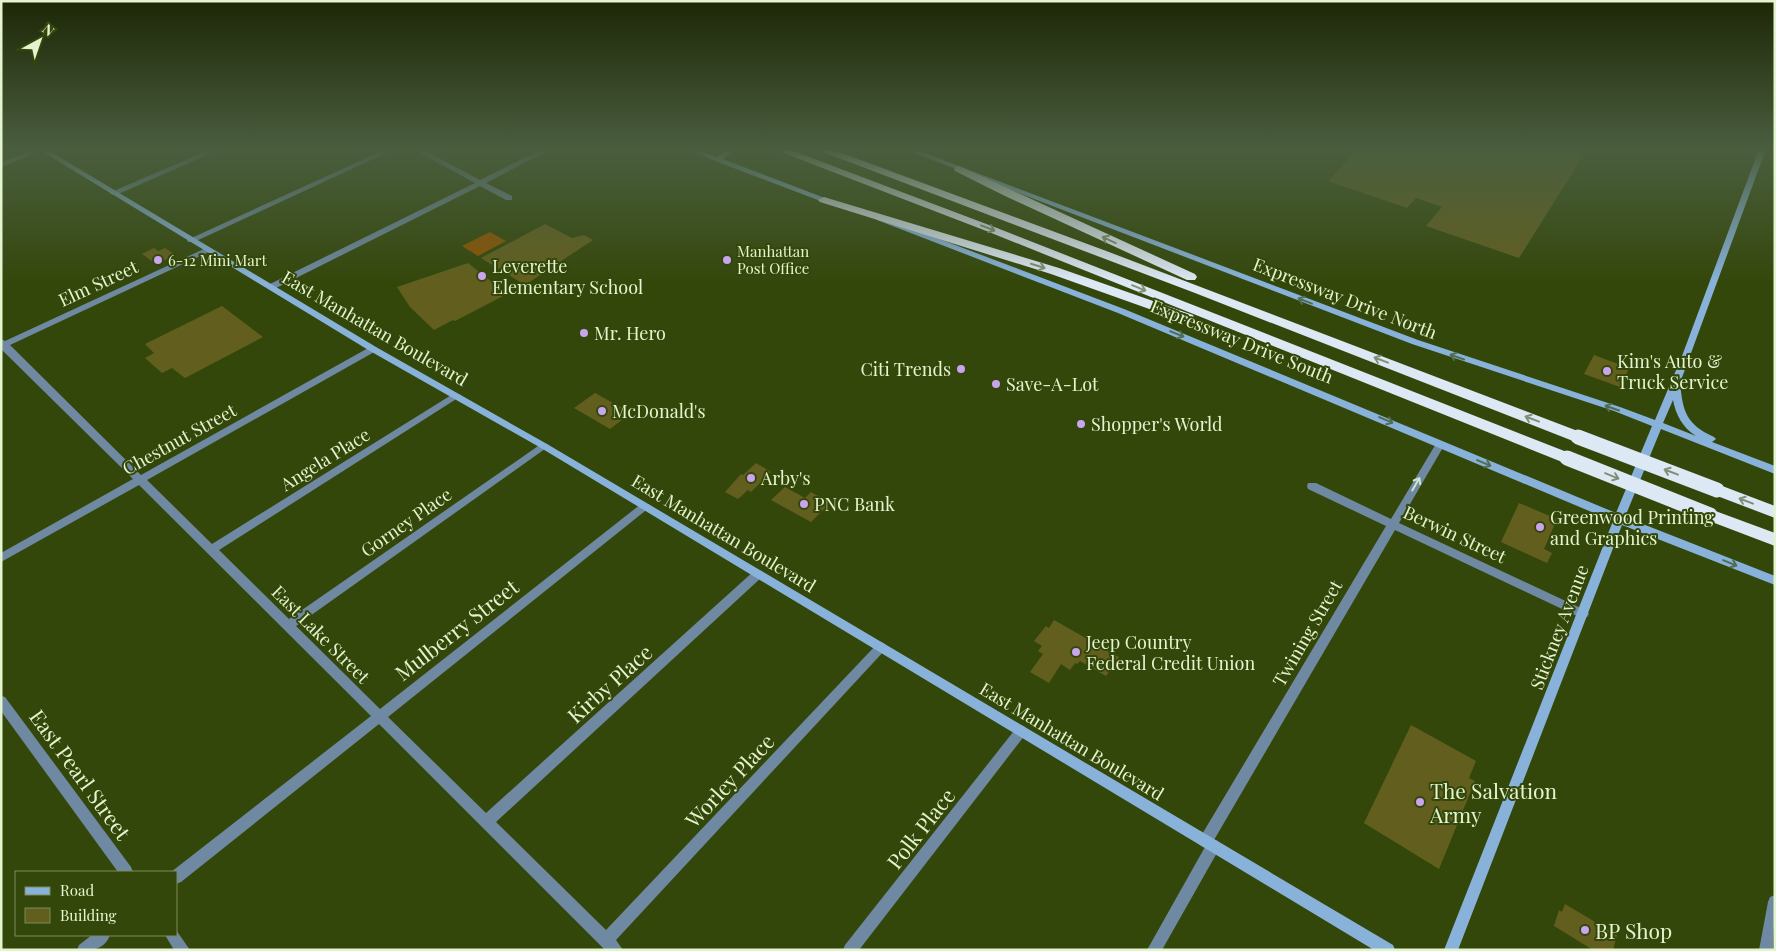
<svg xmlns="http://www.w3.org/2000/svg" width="1776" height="951" font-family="'Playfair Display',serif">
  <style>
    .green { fill: #8d5402 }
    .building { fill: #625f1e }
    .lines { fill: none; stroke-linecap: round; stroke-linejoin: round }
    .street { fill: #6f89a2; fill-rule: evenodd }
    .secondary { fill: #88b2d9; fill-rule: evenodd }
    .highway { fill: #dce8f4; fill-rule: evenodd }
    .rail { stroke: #a9ba8c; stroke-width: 3; stroke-dasharray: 5.5 3; stroke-linecap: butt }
    .highway-bridge { stroke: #dce8f4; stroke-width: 15 }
    .oneway { stroke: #808f74 }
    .oneway2 { stroke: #516c53 }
    .oneway3 { stroke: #d2e4c7 }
    .poi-dot { fill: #c9a5ee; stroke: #34470b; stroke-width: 2 }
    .labels { text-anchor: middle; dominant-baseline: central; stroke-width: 4; stroke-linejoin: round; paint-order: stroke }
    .far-poi-label { font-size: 15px; fill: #e4f4ce; stroke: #34470b; text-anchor: start }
    .poi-label { font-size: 18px; fill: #e4f4ce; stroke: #34470b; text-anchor: start }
    .street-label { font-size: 18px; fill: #e4f4ce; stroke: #34470b }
    .near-street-label { font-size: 21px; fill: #e4f4ce; stroke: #34470b }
    .near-poi-label { font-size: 21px; fill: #e4f4ce; stroke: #34470b; text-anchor: start }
  </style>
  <rect width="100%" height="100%" fill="#34470b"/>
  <polygon class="green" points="490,232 506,241 478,256 462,246"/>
  <g class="building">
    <polygon points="1358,149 1572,149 1585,153 1519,258 1426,226 1442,207 1416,198 1407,208 1328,181"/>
    <polygon points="545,224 572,238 584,235 593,240 525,285 481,258"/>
    <polygon points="154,248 158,251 165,248 176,255 156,264 142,254"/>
    <polygon points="468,263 507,294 455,321 453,320 434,330 410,307 397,287"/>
    <polygon points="222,306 263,337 185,378 172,368 162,373 145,358 154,353 145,344"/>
    <polygon points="1594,355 1629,368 1620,387 1584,374"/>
    <polygon points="595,393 631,413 610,429 574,408"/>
    <polygon points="756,463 771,472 751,492 748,490 738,499 725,492 741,474 743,475"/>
    <polygon points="785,487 805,498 811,492 830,503 811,522 771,500"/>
    <polygon points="1519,503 1557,519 1544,549 1552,553 1547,563 1501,542"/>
    <polygon points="1054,620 1119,657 1106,676 1080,661 1077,664 1075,663 1070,670 1061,664 1049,683 1030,672 1043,654 1038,651 1042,646 1034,641 1046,626 1049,628"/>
    <polygon points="1411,725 1476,761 1469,778 1475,781 1439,869 1364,823"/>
    <polygon points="1565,904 1617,935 1613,950 1593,950 1554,926 1559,910 1562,912"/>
  </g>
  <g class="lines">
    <g class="street">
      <polygon points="37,149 45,150 1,167 1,162"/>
      <polygon points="211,149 221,149 116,195 113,195 109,193"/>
      <polygon points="386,149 395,149 194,242 188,242 187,240"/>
      <polygon points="413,149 422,149 480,180 542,149 551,149 486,183 512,196 512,200 506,200 480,186 274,289 268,289 268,285 475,183"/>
      <polygon points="206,248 209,248 213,250 10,345 141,475 370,347 376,347 377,349 376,351 147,480 212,544 453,394 459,394 461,396 219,550 289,619 541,444 547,444 549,446 296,626 380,709 641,504 649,504 650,507 388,717 486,813 754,571 758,570 762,571 763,574 762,577 496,822 606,930 877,644 881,642 885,644 887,647 885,650 616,940 623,950 605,950 379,724 181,882 176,884 176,872 171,872 371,716 139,485 1,562 1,553 133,479 1,349 1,339 5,341"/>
      <polygon points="1440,441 1445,444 1399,523 1587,611 1589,614 1587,617 1583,619 1579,617 1395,530 1214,840 1218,841 1220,846 1218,851 1162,950 1147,950 1205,847 1201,846 1199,841 1201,836 1386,526 1308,489 1307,486 1308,483 1316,483 1391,519 1437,442"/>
      <polygon points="1,696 5,697 131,867 133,872 118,872 1,711"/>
      <polygon points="1021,725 1025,727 1027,731 1025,735 859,950 843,950 845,945 1017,727"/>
      <polygon points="1775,895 1773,950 1759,950 1768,902 1770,897"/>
      <polygon points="176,930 190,950 174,950 165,935 176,935"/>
      <path d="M92,935H110C104,951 91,950 77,950L79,945Z"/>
    </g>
    <g class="secondary">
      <polygon points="38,149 46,149 376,347 547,444 1393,945 1395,950 1374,950 541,448 370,351"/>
      <polygon points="687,149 697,149 717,157 729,149 737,149 723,159 838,203 837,205 831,205 715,161"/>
      <path d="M904,149H914L1418,340L1620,407L1655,420L1682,356L1759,149H1766L1680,383C1683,412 1686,424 1714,437L1716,439L1712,442L1775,466V474L1661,429L1625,517L1775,576V585L1622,525L1458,950H1444L1613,521L1118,313L877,220L878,218H884L1124,309L1616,513L1652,426L1614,411L1412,344ZM1673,400C1676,415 1682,427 1696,436L1663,423Z"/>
    </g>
    <g class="highway">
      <polygon points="773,149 788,149 997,228 1572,454 1574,458 1572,462 1567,463 1562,462 989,232"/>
      <polygon points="815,149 831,149 1109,252 1583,433 1585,437 1583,441 1573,441 1195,293"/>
      <polygon points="959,166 1195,274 1197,277 1195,280 1187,280 1005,196 955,171 954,169 955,167"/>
      <polygon points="824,197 1059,268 1193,315 1194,318 1193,321 1183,321 1051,274 820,202 818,200"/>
      <polygon points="1717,484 1775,506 1775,518 1712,494 1709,490 1712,486"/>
      <polygon points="1710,509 1775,533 1775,546 1704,519 1702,515 1704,511"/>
    </g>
    <polyline class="rail" points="1723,149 1731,151"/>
    <g class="highway-bridge">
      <polyline points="1578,437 1717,490"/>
      <polyline points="1567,458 1710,515"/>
    </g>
  </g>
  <defs><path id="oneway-shaft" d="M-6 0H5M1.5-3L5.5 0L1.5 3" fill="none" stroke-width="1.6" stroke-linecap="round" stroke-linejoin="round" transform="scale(1.25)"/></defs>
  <g class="oneway">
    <use href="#oneway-shaft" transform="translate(988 228) rotate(21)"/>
    <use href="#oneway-shaft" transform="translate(1109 240) rotate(-155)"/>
    <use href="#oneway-shaft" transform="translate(1038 266) rotate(17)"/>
    <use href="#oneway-shaft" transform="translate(1139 288) rotate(22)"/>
    <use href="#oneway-shaft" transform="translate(1381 360) rotate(-159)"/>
    <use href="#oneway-shaft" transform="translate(1532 419) rotate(-159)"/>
    <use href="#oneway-shaft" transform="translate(1671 472) rotate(-159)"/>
    <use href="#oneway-shaft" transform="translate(1612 476) rotate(22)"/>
    <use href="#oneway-shaft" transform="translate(1746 501) rotate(-159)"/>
  </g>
  <g class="oneway2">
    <use href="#oneway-shaft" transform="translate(1305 301) rotate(-159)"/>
    <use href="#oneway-shaft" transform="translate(1177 334) rotate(22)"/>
    <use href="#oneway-shaft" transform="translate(1457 357) rotate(-161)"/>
    <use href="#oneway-shaft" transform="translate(1612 408) rotate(-161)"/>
    <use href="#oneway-shaft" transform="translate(1386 420) rotate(23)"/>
    <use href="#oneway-shaft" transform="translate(1484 463) rotate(23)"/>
    <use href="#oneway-shaft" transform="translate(1730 563) rotate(22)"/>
  </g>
  <use class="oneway3" href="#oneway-shaft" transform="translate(1416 484) rotate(-60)"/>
  <linearGradient id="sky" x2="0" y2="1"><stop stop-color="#1d2706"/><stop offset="0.53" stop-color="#4a5e3f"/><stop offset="1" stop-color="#4a5e3f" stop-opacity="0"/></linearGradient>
  <rect width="1776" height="282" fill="url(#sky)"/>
  <g class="poi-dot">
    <circle cx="158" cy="260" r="5"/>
    <circle cx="727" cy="260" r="5"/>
    <circle cx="482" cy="276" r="5"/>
    <circle cx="584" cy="333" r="5"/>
    <circle cx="961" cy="369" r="5"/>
    <circle cx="1607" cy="371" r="5"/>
    <circle cx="996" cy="384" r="5"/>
    <circle cx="602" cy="411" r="5"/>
    <circle cx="1081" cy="424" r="5"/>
    <circle cx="751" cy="478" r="5"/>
    <circle cx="804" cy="504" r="5"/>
    <circle cx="1540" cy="527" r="5"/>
    <circle cx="1076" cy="652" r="5"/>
    <circle cx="1420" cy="802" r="5"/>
    <circle cx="1585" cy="930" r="5"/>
  </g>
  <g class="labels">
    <g class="far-poi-label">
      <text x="737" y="251">Manhattan<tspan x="737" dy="17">Post Office</tspan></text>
      <text x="168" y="260">6-12 Mini Mart</text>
    </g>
    <g class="poi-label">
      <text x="492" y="266">Leverette<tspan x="492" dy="21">Elementary School</tspan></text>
      <text x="594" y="333">Mr. Hero</text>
      <text x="1617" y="361">Kim's Auto &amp;<tspan x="1617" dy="21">Truck Service</tspan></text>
      <text x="951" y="369" text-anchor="end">Citi Trends</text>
      <text x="1006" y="384">Save-A-Lot</text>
      <text x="612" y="411">McDonald's</text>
      <text x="1091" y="424">Shopper's World</text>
      <text x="761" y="478">Arby's</text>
      <text x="814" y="504">PNC Bank</text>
      <text x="1550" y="517">Greenwood Printing<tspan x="1550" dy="21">and Graphics</tspan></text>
      <text x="1086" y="642">Jeep Country<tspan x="1086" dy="21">Federal Credit Union</tspan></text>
    </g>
    <g class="street-label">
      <text transform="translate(98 283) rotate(-25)">Elm Street</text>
      <text transform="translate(1345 298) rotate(21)">Expressway Drive North</text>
      <text transform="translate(375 328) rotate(30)">East Manhattan Boulevard</text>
      <text transform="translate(1242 341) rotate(22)">Expressway Drive South</text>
      <text transform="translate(179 439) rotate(-29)">Chestnut Street</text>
      <text transform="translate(325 459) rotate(-32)">Angela Place</text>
      <text transform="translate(406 522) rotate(-35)">Gorney Place</text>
      <text transform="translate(724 533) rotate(31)">East Manhattan Boulevard</text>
      <text transform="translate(1455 534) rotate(25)">Berwin Street</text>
      <text transform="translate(1559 627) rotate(-69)">Stickney Avenue</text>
      <text transform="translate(1307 633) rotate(-60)">Twining Street</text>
      <text transform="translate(321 634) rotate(45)">East Lake Street</text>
      <text transform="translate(1072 741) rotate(31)">East Manhattan Boulevard</text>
    </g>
    <g class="near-street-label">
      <text transform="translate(456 629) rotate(-38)">Mulberry Street</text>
      <text transform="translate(609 683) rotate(-42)">Kirby Place</text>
      <text transform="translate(81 774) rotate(54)">East Pearl Street</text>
      <text transform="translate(729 780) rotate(-47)">Worley Place</text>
      <text transform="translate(920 828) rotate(-52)">Polk Place</text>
    </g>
    <g class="near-poi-label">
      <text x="1430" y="790">The Salvation<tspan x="1430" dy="24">Army</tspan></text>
      <text x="1595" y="930">BP Shop</text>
    </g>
  </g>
  <rect width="1776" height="951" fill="none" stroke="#e4f4ce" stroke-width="5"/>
  <rect x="15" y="871" width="162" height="65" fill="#34470b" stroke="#7a8c59"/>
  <rect x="25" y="887" width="25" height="8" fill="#88b2d9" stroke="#7a8c59"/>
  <text x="60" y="896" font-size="15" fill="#e4f4ce">Road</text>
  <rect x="25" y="908" width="25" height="15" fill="#625f1e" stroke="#7a8c59"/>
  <text x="60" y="921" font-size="15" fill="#e4f4ce">Building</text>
  <g transform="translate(40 40) rotate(40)" stroke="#34470b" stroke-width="4" paint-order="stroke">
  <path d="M0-4L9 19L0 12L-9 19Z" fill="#e4f4ce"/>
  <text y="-8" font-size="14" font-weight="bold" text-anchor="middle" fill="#e4f4ce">N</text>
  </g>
</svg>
